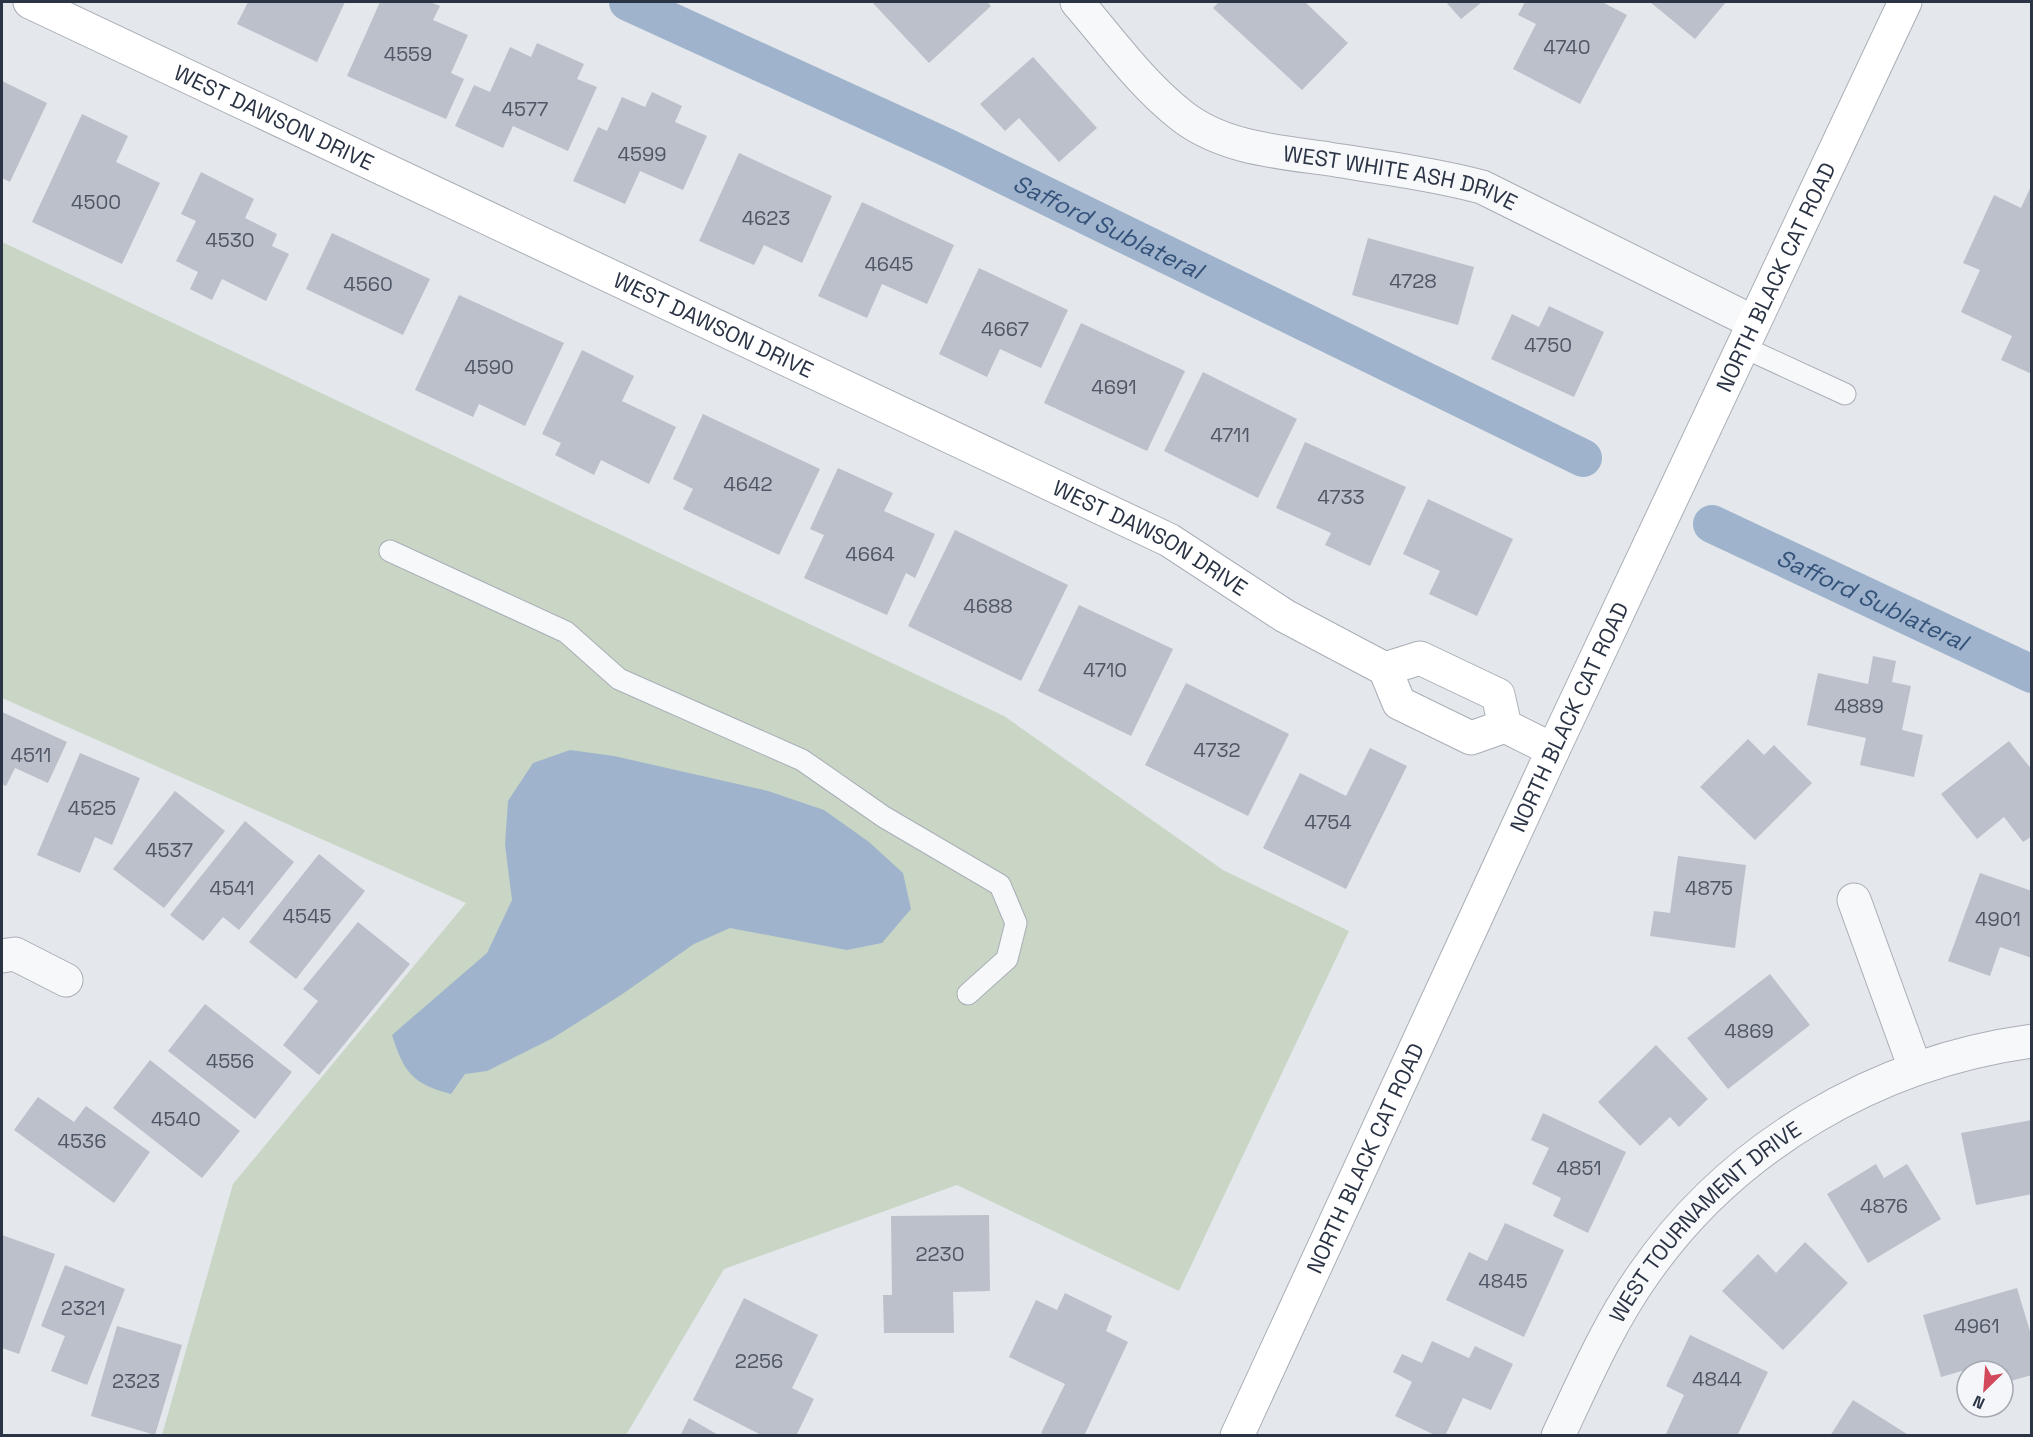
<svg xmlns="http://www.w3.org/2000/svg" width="2033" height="1437" font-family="'Space Grotesk',sans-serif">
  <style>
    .green { fill: #c9d6c5 }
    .water { fill: #9fb4cc }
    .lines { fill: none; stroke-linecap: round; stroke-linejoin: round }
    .canal { stroke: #9fb4cc; stroke-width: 38 }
    .building { fill: #bbc0ca }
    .lane-casing { stroke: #a9aeb7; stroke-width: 23 }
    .street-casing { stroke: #a9aeb7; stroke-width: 35 }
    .secondary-casing { stroke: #a9aeb7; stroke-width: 35 }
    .lane { stroke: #f7f8fa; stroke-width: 21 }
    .street { stroke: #f7f8fa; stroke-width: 33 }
    .secondary { stroke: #fff; stroke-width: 33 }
    .labels { text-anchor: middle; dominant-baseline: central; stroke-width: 6; stroke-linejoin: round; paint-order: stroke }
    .number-label { font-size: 20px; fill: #4f5766 }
    .street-label { font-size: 22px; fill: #2b3445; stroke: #f4f6f9 }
    .water-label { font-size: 24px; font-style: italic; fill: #34527a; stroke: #f4f6f9 }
  </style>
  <rect width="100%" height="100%" fill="#e4e7ec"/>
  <polygon class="green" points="2,242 1004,716 1223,870 1349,931 1179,1291 957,1185 724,1269 626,1435 162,1435 233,1184 466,903 2,698"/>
  <path class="water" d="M570,750L614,756L768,791L824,810L869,842L903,873L911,909L882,943L847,950L730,928L694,944L621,995L553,1038L487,1071L465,1074L451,1094C413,1084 404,1073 392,1035L487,953L512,900L505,845L508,801L533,763Z"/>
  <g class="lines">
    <g class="canal">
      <path id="s1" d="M628,2L948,148L1583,458"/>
      <path id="s2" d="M1712,524L2032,674"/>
    </g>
  </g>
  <g class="building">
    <polygon points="248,2 345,2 317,62 237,24"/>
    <polygon points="380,2 430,2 440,6 433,20 468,35 451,73 464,79 446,119 347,76"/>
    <polygon points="872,2 987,2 991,6 929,63"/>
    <polygon points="1219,2 1305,2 1348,43 1302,90 1213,8"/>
    <polygon points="1446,2 1482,2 1461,19"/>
    <polygon points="1525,2 1602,2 1627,15 1580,104 1513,69 1536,24 1518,15"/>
    <polygon points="1650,2 1726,2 1695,39"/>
    <polygon points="537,43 584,64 577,79 597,87 568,151 513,126 503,148 455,126 474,85 490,92 510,47 531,57"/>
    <polygon points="1033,57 1097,128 1059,162 1019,118 1005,131 980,104"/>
    <polygon points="2,81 47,103 10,182 2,178"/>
    <polygon points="652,92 682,106 675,122 707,136 683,190 640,171 625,204 573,181 598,127 607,131 622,97 645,107"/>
    <polygon points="82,114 128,136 116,162 160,183 122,264 32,222"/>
    <polygon points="739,153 832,196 802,263 764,245 754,265 699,241"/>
    <polygon points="201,172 254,199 245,218 277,234 272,246 289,254 266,301 222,279 212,300 190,289 198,272 176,261 196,221 181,214"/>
    <polygon points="2032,184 2032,374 2001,360 2012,336 1961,312 1980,270 1963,263 1994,195 2021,208"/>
    <polygon points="862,202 954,245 927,304 882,284 867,318 818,296"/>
    <polygon points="332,233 430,279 403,335 306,289"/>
    <polygon points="1368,238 1474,267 1458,325 1352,295"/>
    <polygon points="979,268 1068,310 1041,368 1000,349 987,377 939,354"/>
    <polygon points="459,295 564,343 525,426 479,404 473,417 415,390"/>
    <polygon points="1549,306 1604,332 1574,397 1491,359 1512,314 1539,327"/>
    <polygon points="1081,323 1185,371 1147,451 1044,403"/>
    <polygon points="582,350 634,376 622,401 676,427 649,484 601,460 594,475 555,455 561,443 542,434"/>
    <polygon points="1203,372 1297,419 1258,498 1164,451"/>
    <polygon points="703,414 820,469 779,555 683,509 693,489 673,479"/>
    <polygon points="1305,442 1406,487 1370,566 1325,545 1331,533 1276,508"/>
    <polygon points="838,468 893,493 884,511 935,534 915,578 906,573 887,615 804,578 824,535 810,529"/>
    <polygon points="1428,499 1513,539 1477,616 1429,594 1440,571 1403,554"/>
    <polygon points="955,530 1068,585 1021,681 908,626"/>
    <polygon points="1079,605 1173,649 1131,736 1038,691"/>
    <polygon points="1873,656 1896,661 1892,682 1911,686 1902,730 1923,735 1914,777 1860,765 1866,738 1807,725 1818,673 1868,684"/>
    <polygon points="1186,683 1289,734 1248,816 1145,765"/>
    <polygon points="2,712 67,742 48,783 15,768 6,786 2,784"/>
    <polygon points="1748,739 1764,755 1774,745 1812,783 1755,840 1700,787"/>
    <polygon points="2009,741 2032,770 2032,836 2023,842 2004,817 1977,839 1941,794"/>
    <polygon points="1370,748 1407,766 1346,889 1263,848 1300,773 1346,796"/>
    <polygon points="80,753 140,778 112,845 95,837 80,873 37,855"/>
    <polygon points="175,791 225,831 164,908 113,869"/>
    <polygon points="245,821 294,862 239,930 223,917 203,941 170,915"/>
    <polygon points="319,854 365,891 296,979 249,942"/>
    <polygon points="1678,856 1746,865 1735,948 1650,936 1654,911 1670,913"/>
    <polygon points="1980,873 2032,891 2032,958 2000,947 1990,976 1948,961"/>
    <polygon points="358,922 410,964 319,1075 283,1045 318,1001 303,989"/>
    <polygon points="1770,974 1810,1025 1728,1089 1687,1038"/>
    <polygon points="205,1004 292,1072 255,1119 168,1051"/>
    <polygon points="1656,1045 1708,1099 1679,1127 1670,1117 1640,1146 1598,1102"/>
    <polygon points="150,1060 240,1131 202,1178 113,1108"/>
    <polygon points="38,1097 74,1122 86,1106 150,1152 114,1203 14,1130"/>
    <polygon points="1543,1113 1626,1152 1588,1233 1553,1216 1561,1198 1532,1184 1549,1148 1531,1140"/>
    <polygon points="2032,1120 2032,1194 1976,1205 1961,1133"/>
    <polygon points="1876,1164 1884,1178 1907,1164 1941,1219 1868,1263 1827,1194"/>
    <polygon points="989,1215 990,1291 953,1292 954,1333 884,1333 883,1295 892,1295 891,1216"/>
    <polygon points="1505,1223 1564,1250 1524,1337 1446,1300 1469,1252 1487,1261"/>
    <polygon points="2,1235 55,1254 19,1354 2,1348"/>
    <polygon points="1805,1242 1848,1283 1783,1350 1722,1291 1758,1254 1776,1273"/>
    <polygon points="65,1265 125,1289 87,1385 51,1371 65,1336 41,1326"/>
    <polygon points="2017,1288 2032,1338 2032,1375 2003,1383 2003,1371 1980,1371 1979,1366 1941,1377 1923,1315"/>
    <polygon points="1065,1293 1112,1316 1106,1331 1128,1342 1084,1436 1047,1436 1041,1433 1065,1384 1009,1357 1036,1300 1057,1310"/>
    <polygon points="744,1298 818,1335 792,1388 814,1399 796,1436 763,1436 693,1400"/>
    <polygon points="117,1326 182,1345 155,1435 91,1416"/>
    <polygon points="1690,1335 1768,1372 1737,1436 1665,1436 1684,1395 1666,1386"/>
    <polygon points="1432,1341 1469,1358 1475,1346 1513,1364 1491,1410 1463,1398 1445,1436 1437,1436 1395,1416 1412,1382 1393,1372 1402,1354 1422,1363"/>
    <polygon points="1853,1400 1910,1436 1830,1436"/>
    <polygon points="689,1418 720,1436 680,1436"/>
  </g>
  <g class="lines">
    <g class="lane-casing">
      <g id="lane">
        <polyline points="1743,347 1845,394"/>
        <polyline points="390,551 566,632 619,679 802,760 884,817 1000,885 1016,923 1007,959 968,994"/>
      </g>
    </g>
    <g class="street-casing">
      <g id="street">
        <path id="s3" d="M1077,2C1110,40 1141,84 1182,116C1223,148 1279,152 1329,159C1380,167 1431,174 1482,187L1753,322"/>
        <polyline points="1854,900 1915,1068"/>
        <polyline points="2,956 15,954 66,980"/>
        <path id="s4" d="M1558,1436C1584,1381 1608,1325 1643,1275C1732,1146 1877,1062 2032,1041"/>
      </g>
    </g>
    <g class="secondary-casing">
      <g id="secondary">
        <path id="s5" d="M30,2L1169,540L1285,616L1385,669"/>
        <polyline points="1505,726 1498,695 1420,658 1385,669 1399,703 1471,738 1505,726 1553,750"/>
        <path id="s6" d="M1237,1436L1553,750L1905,2"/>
      </g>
    </g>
    <use href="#lane" class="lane"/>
    <use href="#street" class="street"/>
    <use href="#secondary" class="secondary"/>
  </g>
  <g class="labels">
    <g class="number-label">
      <text x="1567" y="47">4740</text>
      <text x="408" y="54">4559</text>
      <text x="525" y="109">4577</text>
      <text x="642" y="154">4599</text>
      <text x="96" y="202">4500</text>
      <text x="766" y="218">4623</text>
      <text x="230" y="240">4530</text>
      <text x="889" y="264">4645</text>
      <text x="1413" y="281">4728</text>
      <text x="368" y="284">4560</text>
      <text x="1005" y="329">4667</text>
      <text x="1548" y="345">4750</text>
      <text x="489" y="367">4590</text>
      <text x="1114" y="387">4691</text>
      <text x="1230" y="435">4711</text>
      <text x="748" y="484">4642</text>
      <text x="1341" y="497">4733</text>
      <text x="870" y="554">4664</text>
      <text x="988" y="606">4688</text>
      <text x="1105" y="670">4710</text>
      <text x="1859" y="706">4889</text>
      <text x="1217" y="750">4732</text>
      <text x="31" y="755">4511</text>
      <text x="92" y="808">4525</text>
      <text x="1328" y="822">4754</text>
      <text x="169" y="850">4537</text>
      <text x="232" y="888">4541</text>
      <text x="1709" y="888">4875</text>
      <text x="307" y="916">4545</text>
      <text x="1998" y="919">4901</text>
      <text x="1749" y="1031">4869</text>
      <text x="230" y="1061">4556</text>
      <text x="176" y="1119">4540</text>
      <text x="82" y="1141">4536</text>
      <text x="1579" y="1168">4851</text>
      <text x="1884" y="1206">4876</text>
      <text x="940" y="1254">2230</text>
      <text x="1503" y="1281">4845</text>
      <text x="83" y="1308">2321</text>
      <text x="1977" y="1326">4961</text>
      <text x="759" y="1361">2256</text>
      <text x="1717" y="1379">4844</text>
      <text x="136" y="1381">2323</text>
    </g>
    <g class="street-label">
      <text stroke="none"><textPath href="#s5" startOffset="270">WEST DAWSON DRIVE</textPath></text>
      <text stroke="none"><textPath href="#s3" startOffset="384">WEST WHITE ASH DRIVE</textPath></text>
      <text stroke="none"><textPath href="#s6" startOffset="1278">NORTH BLACK CAT ROAD</textPath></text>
      <text stroke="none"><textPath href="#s5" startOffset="756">WEST DAWSON DRIVE</textPath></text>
      <text stroke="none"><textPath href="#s5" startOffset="1242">WEST DAWSON DRIVE</textPath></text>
      <text stroke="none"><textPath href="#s6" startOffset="792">NORTH BLACK CAT ROAD</textPath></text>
      <text stroke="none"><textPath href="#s6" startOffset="306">NORTH BLACK CAT ROAD</textPath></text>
      <text stroke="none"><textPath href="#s4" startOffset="264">WEST TOURNAMENT DRIVE</textPath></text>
    </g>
    <g class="water-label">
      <text stroke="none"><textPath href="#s1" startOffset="530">Safford Sublateral</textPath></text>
      <text stroke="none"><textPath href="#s2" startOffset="177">Safford Sublateral</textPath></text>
    </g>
  </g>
  <rect width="2033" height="1437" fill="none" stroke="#2b3445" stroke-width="6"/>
  <g transform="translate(1985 1389) rotate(205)"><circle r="28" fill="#f4f6f9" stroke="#a4a8b1" stroke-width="1.5"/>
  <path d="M0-4.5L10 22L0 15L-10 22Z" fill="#d1495b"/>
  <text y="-9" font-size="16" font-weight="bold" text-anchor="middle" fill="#2b3445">N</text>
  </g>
</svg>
